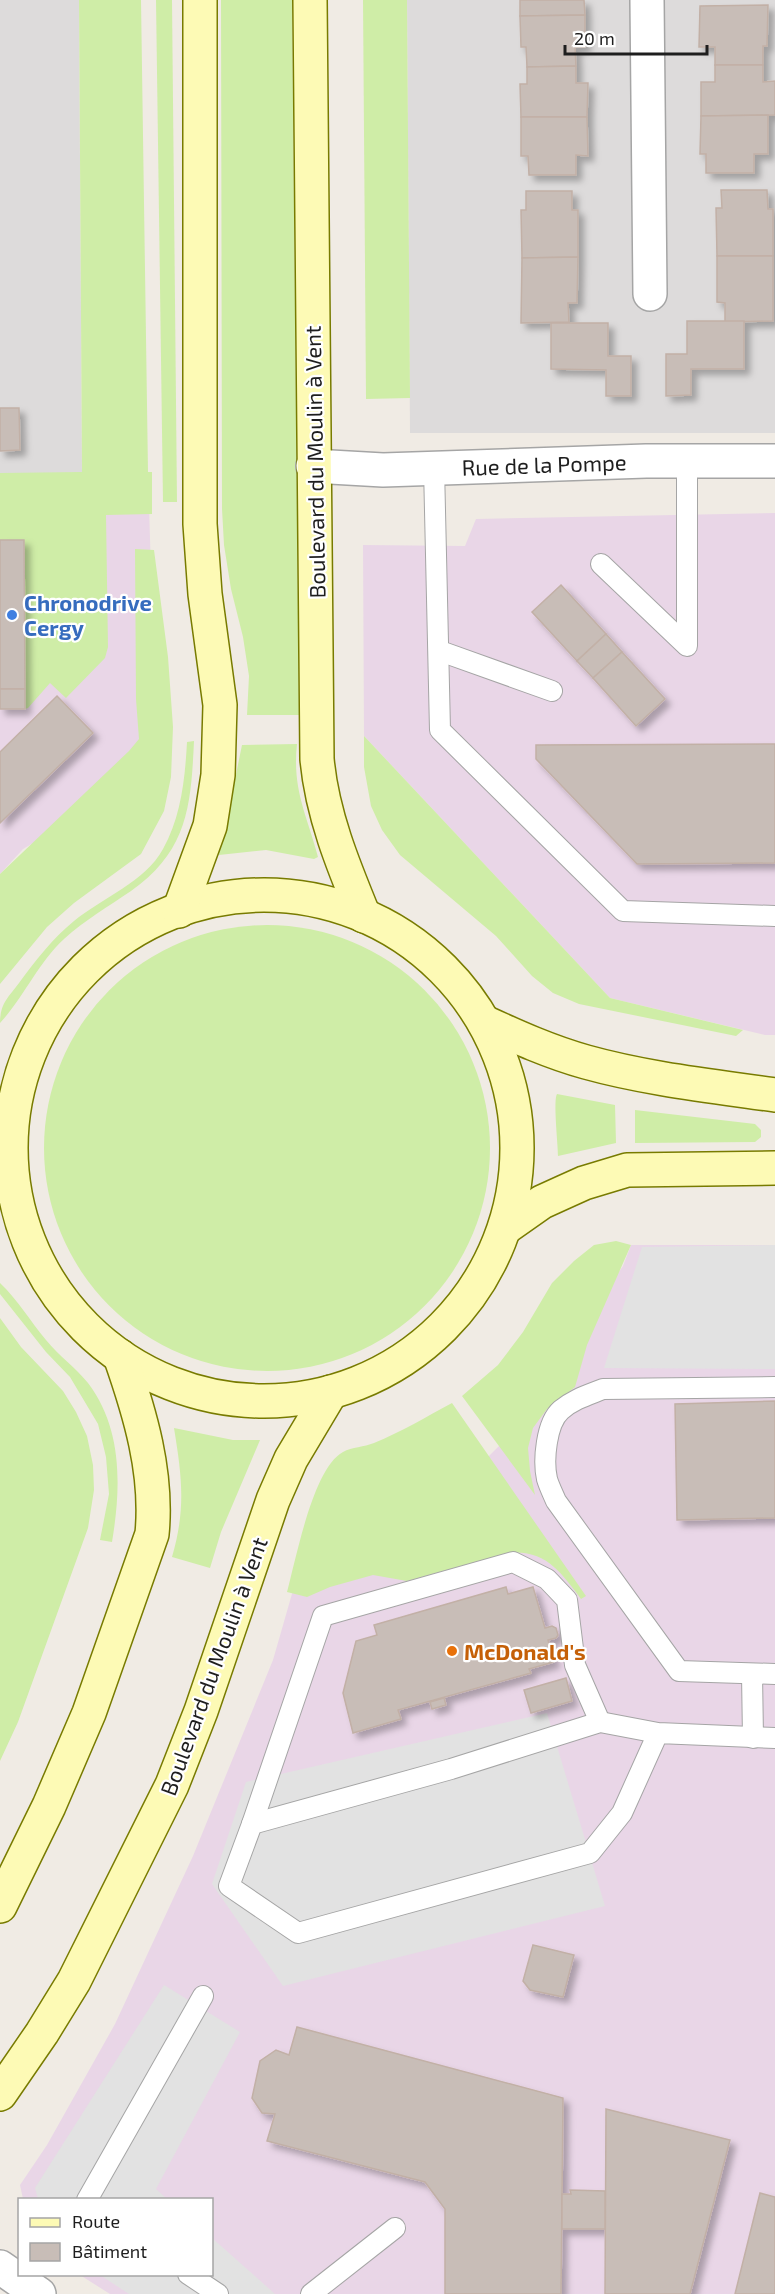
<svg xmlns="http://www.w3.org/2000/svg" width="775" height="2294" font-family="'Exo 2',sans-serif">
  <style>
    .residential { fill: #dddbdb }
    .industrial { fill: #e9d6e7 }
    .grass { fill: #cfeda7 }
    .parking { fill: #e2e2e2 }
    .building { fill: #c8bdb7; stroke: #c2b0a6; stroke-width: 1.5; filter: url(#shadow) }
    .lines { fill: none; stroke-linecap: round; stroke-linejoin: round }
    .lane-casing { stroke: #a5a5a5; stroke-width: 22 }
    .street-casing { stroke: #a5a5a5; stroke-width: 36 }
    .secondary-casing { stroke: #787b00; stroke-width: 36 }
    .lane { stroke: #fff; stroke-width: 20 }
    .street { stroke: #fff; stroke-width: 33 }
    .secondary { stroke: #fdfab5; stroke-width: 33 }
    .shop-dot { fill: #3f7fe0; stroke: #fff; stroke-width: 2 }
    .food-dot { fill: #e8710a; stroke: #fff; stroke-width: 2 }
    .labels { text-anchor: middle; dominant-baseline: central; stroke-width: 4.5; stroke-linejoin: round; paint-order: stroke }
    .street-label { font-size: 22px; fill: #1e1e1e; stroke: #fff }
    .shop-label { font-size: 22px; font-weight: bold; fill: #366cbe; stroke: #fff; text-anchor: start }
    .food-label { font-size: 22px; font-weight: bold; fill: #c56008; stroke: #fff; text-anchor: start }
  </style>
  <defs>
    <filter id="shadow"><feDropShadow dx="5.5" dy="5.5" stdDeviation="3" flood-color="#0004"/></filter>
  </defs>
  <rect width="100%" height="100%" fill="#f0ebe4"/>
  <g class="residential">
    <polygon points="0,0 79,0 82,473 0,473"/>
    <polygon points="407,0 775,0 775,433 410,433"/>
  </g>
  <g class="industrial">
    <polygon points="0,473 148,473 156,735 126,788 23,849 0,874"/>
    <polygon points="775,513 775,1035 765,1035 610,998 364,736 363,545 465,546 476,519"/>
    <polygon points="631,1245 775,1245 775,2294 110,2294 80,2275 212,2274 212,2200 23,2199 20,2185 47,2145 115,2024 193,1856 273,1660 308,1538 480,1465 499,1446 623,1266"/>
  </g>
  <g class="grass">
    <polygon points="79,0 141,0 148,472 152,472 152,514 106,515 108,647 105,658 66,698 50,683 28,708 25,709 24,541 0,540 0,473 82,472"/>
    <polygon points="156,0 172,0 177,502 163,502"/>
    <polygon points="221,0 292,0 299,715 247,715 249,676 243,637 231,589 224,545 222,509"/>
    <polygon points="363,0 407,0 410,398 366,399"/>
    <polygon points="135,549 154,550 168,657 173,727 171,777 164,811 141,854 74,903 47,927 0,984 0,874 129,751 139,739 136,699"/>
    <polygon points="364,736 610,998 743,1030 736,1036 579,1004 553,993 532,976 496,936 400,855 382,830 371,806 364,767"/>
    <path d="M194,741C191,805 188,851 131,891C109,906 85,920 64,939C38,963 24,997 0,1023C0,1003 8,998 19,983C35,961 53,938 74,921C102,898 145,882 163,849C181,817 185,779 187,742Z"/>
    <path d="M297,744C292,790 307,815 318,857L314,859L266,850L219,855L217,850L226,823L242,745Z"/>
    <circle cx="267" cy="1148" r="223"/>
    <path d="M557,1094L615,1105L616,1143L558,1156C558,1144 553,1100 557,1094Z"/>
    <polygon points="635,1110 755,1124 761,1130 761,1137 755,1142 635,1143"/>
    <polygon points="616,1241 631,1245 587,1345 575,1387 547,1409 533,1428 528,1448 530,1471 535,1495 462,1396 498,1365 523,1332 552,1283 574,1261 594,1245"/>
    <path d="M0,1283C18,1300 30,1321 46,1340C59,1356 75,1367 88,1383C123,1429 121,1488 112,1542L100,1540L109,1494L106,1457L98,1424L70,1377L46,1352L0,1294Z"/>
    <polygon points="0,1318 21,1347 63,1391 76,1412 87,1436 93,1465 94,1490 88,1528 18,1722 0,1761"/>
    <path d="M452,1403L586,1596L581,1599C561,1572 545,1549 508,1553L407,1581L373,1575L330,1587L307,1597L287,1592C296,1559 313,1468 343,1452C352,1447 364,1447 374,1443C401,1432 426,1417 452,1403Z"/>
    <path d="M174,1428L233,1440H260L221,1532L210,1568L172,1557C186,1509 182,1477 174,1428Z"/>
  </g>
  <g class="parking">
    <polygon points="775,1245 775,1369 604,1368 642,1247"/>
    <polygon points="547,1713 605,1906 283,1986 212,1884 246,1782"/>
    <polygon points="164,1985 240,2032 156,2189 167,2199 38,2199 35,2188"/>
    <polygon points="212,2238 275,2294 129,2294 100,2275 212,2274"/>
  </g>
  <g class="building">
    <polygon points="520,0 584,0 585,15 520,16"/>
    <polygon points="768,5 767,46 763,46 763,65 715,65 715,47 699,47 700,6"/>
    <polygon points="585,15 585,47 575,47 576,66 527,67 526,47 521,47 520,16"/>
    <polygon points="715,65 763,65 763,82 775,81 775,115 701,116 701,82 715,82"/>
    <polygon points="576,66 576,83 588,83 587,117 521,117 520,84 527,84 527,67"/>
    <polygon points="768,115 768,154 754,154 754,173 706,173 706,154 700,154 701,116"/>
    <polygon points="521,117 587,117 588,156 576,155 576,175 529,175 528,156 521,156"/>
    <polygon points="721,190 767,190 768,209 773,209 773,256 717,256 716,208 722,208"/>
    <polygon points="526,191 572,191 572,210 578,210 578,257 522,258 521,210 526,210"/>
    <polygon points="717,256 773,256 773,321 725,322 725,303 717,302"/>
    <polygon points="578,257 577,303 568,303 569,322 521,323 522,258"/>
    <polygon points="687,321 744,321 744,369 691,369 691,395 666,396 666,354 687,354"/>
    <polygon points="551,323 608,323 608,356 631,356 631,396 606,396 606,370 551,369"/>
    <polygon points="0,408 19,408 20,450 0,451"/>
    <polygon points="0,540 24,540 25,689 0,689"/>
    <polygon points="561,585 606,634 577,661 532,612"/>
    <polygon points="606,634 622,652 593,678 577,661"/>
    <polygon points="622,652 665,699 636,726 593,678"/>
    <rect x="0" y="689" width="25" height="20"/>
    <polygon points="57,696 93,733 0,823 0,752"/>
    <polygon points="775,744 775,863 637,864 536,759 536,745"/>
    <polygon points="775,1401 775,1518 677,1520 675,1404"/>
    <polygon points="506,1587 508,1594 533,1587 545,1628 552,1626 556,1628 558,1635 556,1638 548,1640 554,1662 529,1669 531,1673 398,1710 401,1719 353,1733 343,1693 356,1641 377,1635 374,1625"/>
    <polygon points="566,1678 572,1701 531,1713 524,1690"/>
    <polygon points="444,1698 446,1705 432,1709 430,1702"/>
    <polygon points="533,1945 574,1955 563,1997 530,1990 523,1981"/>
    <polygon points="297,2027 563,2098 561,2294 445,2294 445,2209 425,2182 267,2141 275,2114 262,2113 252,2098 260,2061 276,2050 289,2055"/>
    <polygon points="606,2109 730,2140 690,2294 605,2294"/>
    <polygon points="570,2190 605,2191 605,2229 562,2229 562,2194 571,2194"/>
    <polygon points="760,2193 775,2197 775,2294 735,2294"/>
  </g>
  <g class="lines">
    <g class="lane-casing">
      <g id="lane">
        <polyline points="434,467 440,730 623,911 775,916"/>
        <polyline points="601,564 687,646 687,461"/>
        <polyline points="440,651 552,691"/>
        <path d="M775,1387L603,1389C588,1395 574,1399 561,1410C546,1423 543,1461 547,1479C549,1486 553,1494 556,1501L679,1671L775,1674"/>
        <polyline points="752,1674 753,1738"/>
        <polyline points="658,1733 622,1813 590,1853 298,1933 229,1886 252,1824 451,1769 600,1722 658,1733 775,1738"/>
        <polyline points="252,1824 323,1616 513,1562 547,1579 567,1600 575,1665 600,1722"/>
        <polyline points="87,2200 203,1996"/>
        <polyline points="188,2274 218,2294"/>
        <polyline points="311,2294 395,2228"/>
      </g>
    </g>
    <g class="street-casing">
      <g id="street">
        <polyline points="647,0 650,294"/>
        <polyline points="313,466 383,470 646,461 775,461"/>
        <polyline points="0,2267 39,2294"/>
      </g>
    </g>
    <g class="secondary-casing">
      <g id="secondary">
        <path d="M310,0L317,759C322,814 343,865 364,916"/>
        <circle cx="264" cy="1148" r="253"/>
        <polyline points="179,911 210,826 218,775 220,705 205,594 200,524 200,0"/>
        <path d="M484,1022C517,1037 550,1052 586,1062C647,1079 712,1086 775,1095"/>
        <polyline points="505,1228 542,1202 564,1192 584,1183 627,1170 775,1168"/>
        <path d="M0,1906L49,1806L89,1713L152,1534C158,1473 140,1413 120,1356"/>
        <polyline points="0,2094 42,2033 74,1981 172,1785 201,1711 273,1500 291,1459 331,1392"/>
      </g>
    </g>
    <use href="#lane" class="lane"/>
    <use href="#street" class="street"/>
    <use href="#secondary" class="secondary"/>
  </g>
  <circle class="shop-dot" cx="12" cy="615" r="6"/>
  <circle class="food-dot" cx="452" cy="1651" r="6"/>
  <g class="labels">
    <g class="street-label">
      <text transform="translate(314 462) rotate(-91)">Boulevard du Moulin à Vent</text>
      <text transform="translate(544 464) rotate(-2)">Rue de la Pompe</text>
      <text transform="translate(213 1666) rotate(-70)">Boulevard du Moulin à Vent</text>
    </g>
    <g class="shop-label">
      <text x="24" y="602">Chronodrive<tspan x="24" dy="25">Cergy</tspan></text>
    </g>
    <g class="food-label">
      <text x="464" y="1651">McDonald's</text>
    </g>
  </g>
  <rect x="18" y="2198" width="195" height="78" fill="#ffffff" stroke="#a5a5a5" stroke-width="1.5"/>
  <rect x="30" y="2218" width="30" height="9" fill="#fdfab5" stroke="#a5a5a5" stroke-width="1.5"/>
  <text x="72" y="2228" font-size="18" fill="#1e1e1e">Route</text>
  <rect x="30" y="2243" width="30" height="18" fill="#c8bdb7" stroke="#a5a5a5" stroke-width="1.5"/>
  <text x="72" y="2258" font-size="18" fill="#1e1e1e">Bâtiment</text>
  <path d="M565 45v9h142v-9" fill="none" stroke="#1e1e1e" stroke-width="3"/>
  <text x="574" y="45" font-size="18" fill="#1e1e1e" stroke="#ffffff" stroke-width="4.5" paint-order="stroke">20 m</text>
</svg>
